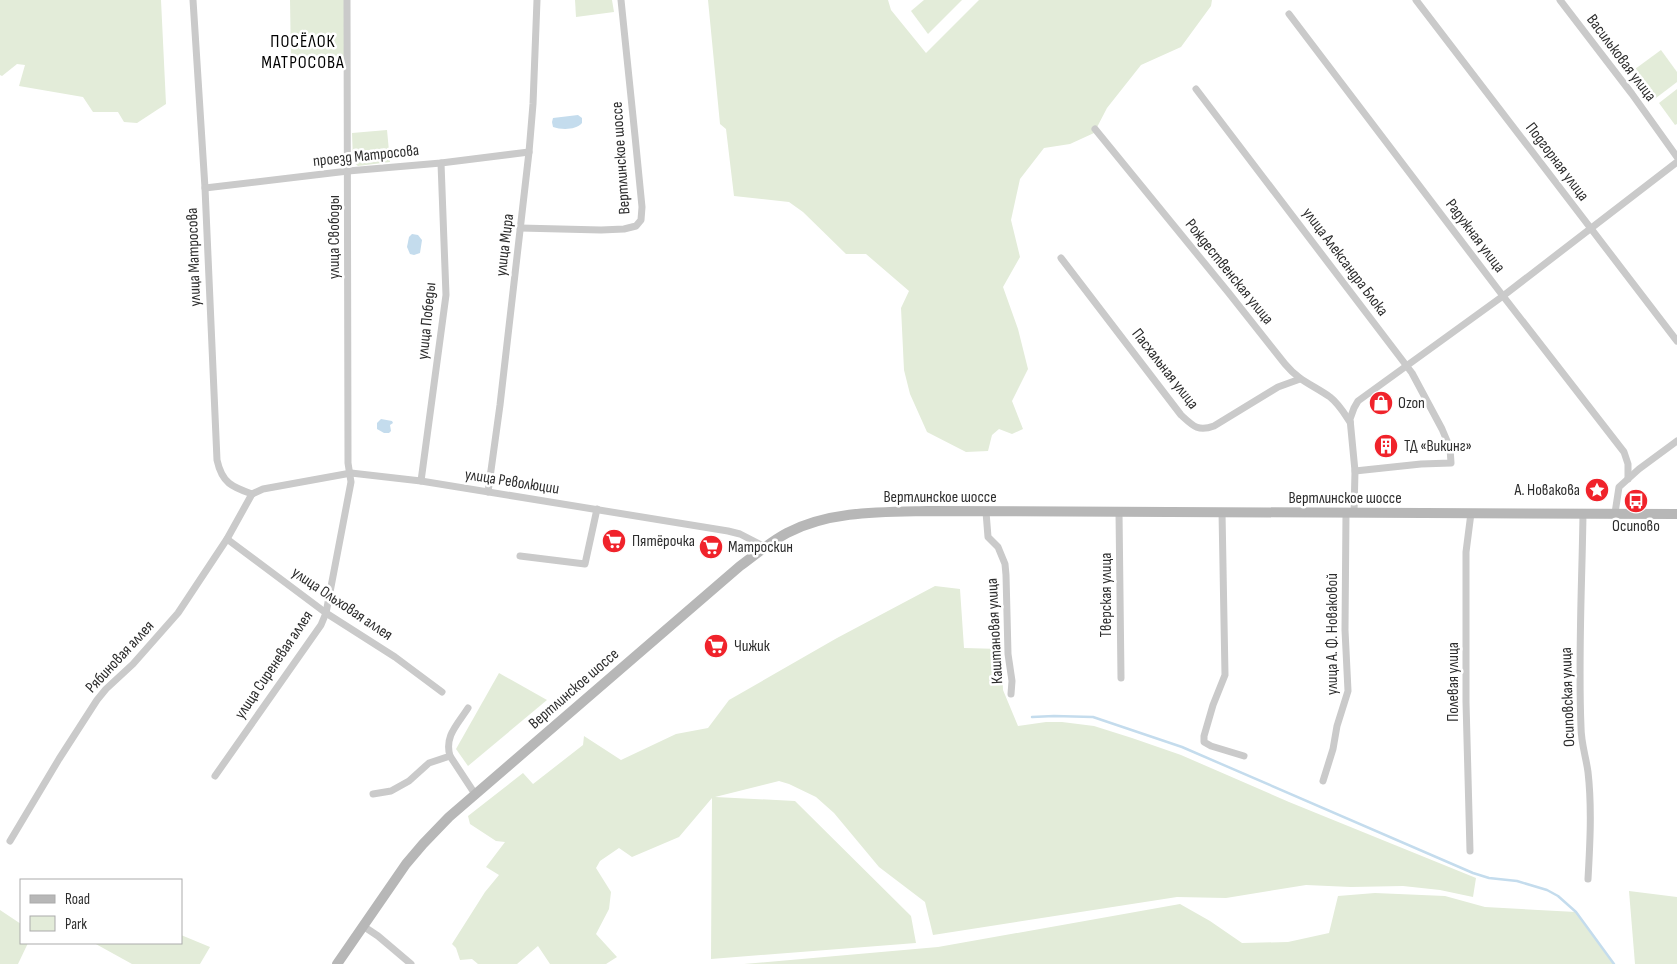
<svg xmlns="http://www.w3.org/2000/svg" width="1677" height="964" font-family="'Sofia Sans Condensed',sans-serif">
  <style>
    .green { fill: #e3ecd9 }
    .water { fill: #c4dced }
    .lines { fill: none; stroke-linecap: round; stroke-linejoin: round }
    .stream { stroke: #c4dced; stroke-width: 2.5 }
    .street { stroke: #cacaca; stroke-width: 7 }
    .secondary { stroke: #b7b7b7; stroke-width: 10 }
    .labels { text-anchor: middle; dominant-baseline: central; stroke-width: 5; stroke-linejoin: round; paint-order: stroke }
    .street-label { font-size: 16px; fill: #2d2d2d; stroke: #fff }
    .poi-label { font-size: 16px; fill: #2d2d2d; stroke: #fff; text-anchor: start }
    .neighbourhood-label { font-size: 18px; letter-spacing: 1px; fill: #000; stroke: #fff }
  </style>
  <rect width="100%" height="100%" fill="#fff"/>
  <g class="green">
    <polygon points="0,0 161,0 166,104 137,123 124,122 118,112 93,112 83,97 19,86 25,65 17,64 2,76 0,75"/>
    <polygon points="290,0 344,0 344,65 293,65 291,63"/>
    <polygon points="575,0 612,0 614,12 576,17"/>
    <polygon points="708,0 888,0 891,10 926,53 979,0 1212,0 1211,6 1181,47 1141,65 1107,108 1094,133 1070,144 1044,148 1020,179 1011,220 1020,257 1003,287 1018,329 1028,369 1012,401 1023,429 1012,434 999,429 992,435 988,451 966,452 927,432 910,394 904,370 901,308 909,291 866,254 846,254 803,212 789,202 734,196 726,129 720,124"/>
    <polygon points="924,0 962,0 928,34 911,11"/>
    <polygon points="1661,50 1677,72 1677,82 1652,101 1631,72"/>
    <polygon points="1677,89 1677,124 1675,125 1659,103"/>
    <polygon points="387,130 390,162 358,166 353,162 352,133"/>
    <polygon points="935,586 960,589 964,648 1001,649 1003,690 1018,726 1046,722 1062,722 1094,726 1132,738 1181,755 1289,802 1476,878 1473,897 1440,890 1403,886 1351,887 1306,885 1226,898 1177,897 933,935 925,902 879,867 834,813 816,797 789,784 779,781 715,797 795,801 911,916 916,943 711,959 712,798 679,837 632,857 619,848 600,861 596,868 611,892 609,909 596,934 617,957 606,964 550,964 538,946 517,964 478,964 472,959 460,960 456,948 452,944 485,892 499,875 486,867 505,842 496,841 470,824 468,816 523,773 533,784 583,745 584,736 621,760 676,734 708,728 729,700 837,638"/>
    <polygon points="499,673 547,700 468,766 456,749"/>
    <polygon points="1629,891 1677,897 1677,964 1635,964"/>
    <polygon points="1375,893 1445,896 1485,907 1576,912 1614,964 744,964 938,947 1180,904 1210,921 1242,943 1288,942 1329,933 1338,896"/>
    <polygon points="0,910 21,924 21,943 28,943 18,964 0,964"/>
    <polygon points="181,935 210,947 200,964 132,964 94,943 181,943"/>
  </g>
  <g class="water">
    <path d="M578,115L582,118V123C576,130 562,130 553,127L552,122L553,118Z"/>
    <polygon points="412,234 418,235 422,240 420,253 414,255 410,254 407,247 409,237"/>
    <polygon points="381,419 392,421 393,423 390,425 391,431 389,433 384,433 377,429 377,423"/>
  </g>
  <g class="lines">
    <polyline class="stream" points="1032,717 1054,716 1093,717 1182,747 1473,873 1489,878 1517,881 1547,890 1558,896 1576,912 1614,964"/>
    <g class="street">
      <path d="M193,0L205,188L217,460C222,483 232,487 252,494"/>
      <polyline points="1416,0 1677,341"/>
      <polyline points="1560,0 1632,94 1677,157"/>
      <polyline points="1289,14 1503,296 1624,452 1628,464 1628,479"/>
      <polyline points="1196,89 1412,373 1442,429 1450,448 1451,463 1421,464 1355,471"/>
      <path d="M1095,129L1228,292L1285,364C1299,381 1313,385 1330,397C1339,404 1344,413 1350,422"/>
      <polyline points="205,188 348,171 441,163 529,152"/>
      <polyline points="520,228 601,230 624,229 636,226 641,220 642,207 635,136 621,0"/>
      <path d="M1061,258L1181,415C1193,426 1198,432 1214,426L1278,387L1300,379"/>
      <polyline points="421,481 446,295 441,163"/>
      <polyline points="488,492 500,405 529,152 533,104 537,0"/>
      <polyline points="252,494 263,489 351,473 421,481 728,531 740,534 765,547"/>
      <polyline points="986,512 988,537 998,547 1005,564 1006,575 1008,654 1012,681 1011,694"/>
      <polyline points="1119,512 1121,678"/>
      <polyline points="1222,512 1225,675 1213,705 1204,736 1204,742 1211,746 1244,756"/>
      <polyline points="1354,513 1355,471 1350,419 1354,408 1358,401 1503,296 1677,162"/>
      <polyline points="1615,513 1619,487 1639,469 1677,441"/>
      <path d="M1583,514C1582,585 1578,656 1581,727C1581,743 1586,757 1588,772C1592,807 1590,844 1588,879"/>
      <polyline points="227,539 326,613 395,657 442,692"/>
      <polyline points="520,556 585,564 597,509"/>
      <polyline points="450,756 475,794"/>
      <polyline points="215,776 321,625 326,613 351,482 348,463 347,0"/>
      <polyline points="1323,781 1333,749 1337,726 1348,691 1345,630 1346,513"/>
      <path d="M373,794L391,791L409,781L429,763L450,756C444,736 458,724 468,708"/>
      <polyline points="10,841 59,759 97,700 106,689 133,664 178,613 227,539 252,494"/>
      <polyline points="1470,851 1466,702 1466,552 1471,513"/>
      <polyline points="363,926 378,936 411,964"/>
    </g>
    <path class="secondary" d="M337,964L406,864L423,844L449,817L740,566C755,555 770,542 787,533C829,511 880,512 927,511L1677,514"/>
  </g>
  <defs>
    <g id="shop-disc" transform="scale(1.25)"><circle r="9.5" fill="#f0232b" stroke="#fff"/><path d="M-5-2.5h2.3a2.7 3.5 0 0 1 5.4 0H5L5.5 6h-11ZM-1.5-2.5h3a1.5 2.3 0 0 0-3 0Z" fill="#fff"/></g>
    <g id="building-disc" transform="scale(1.25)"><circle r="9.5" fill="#f0232b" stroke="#fff"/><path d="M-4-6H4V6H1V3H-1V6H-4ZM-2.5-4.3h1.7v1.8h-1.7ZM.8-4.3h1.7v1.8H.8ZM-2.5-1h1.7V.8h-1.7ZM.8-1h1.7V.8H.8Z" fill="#fff"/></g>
    <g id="sight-disc" transform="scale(1.25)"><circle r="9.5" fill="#f0232b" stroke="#fff"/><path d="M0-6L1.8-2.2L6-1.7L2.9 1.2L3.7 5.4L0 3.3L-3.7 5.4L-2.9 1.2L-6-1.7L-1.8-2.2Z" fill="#fff"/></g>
    <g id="bus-disc" transform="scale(1.25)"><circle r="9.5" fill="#f0232b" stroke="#fff"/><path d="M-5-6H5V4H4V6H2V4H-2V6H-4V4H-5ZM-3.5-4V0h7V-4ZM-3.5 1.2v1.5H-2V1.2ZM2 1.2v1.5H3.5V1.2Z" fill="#fff"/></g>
    <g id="supermarket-disc" transform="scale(1.25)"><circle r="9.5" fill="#f0232b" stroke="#fff"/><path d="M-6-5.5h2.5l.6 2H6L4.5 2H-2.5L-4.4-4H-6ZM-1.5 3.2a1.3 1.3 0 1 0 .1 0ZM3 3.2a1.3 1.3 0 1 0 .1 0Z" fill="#fff"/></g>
  </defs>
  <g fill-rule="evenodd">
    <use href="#shop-disc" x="1381" y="403"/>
    <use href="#building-disc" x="1386" y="446"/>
    <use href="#sight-disc" x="1597" y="490"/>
    <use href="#bus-disc" x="1636" y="501"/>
    <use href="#supermarket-disc" x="614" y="541"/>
    <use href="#supermarket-disc" x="711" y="547"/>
    <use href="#supermarket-disc" x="716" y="646"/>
  </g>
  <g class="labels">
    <g class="street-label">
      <text transform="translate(1621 58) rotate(53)">Васильковая улица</text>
      <text transform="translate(366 156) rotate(-6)">проезд Матросова</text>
      <text transform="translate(621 158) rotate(-94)">Вертлинское шоссе</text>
      <text transform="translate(1557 162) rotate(53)">Подгорная улица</text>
      <text transform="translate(1475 236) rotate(53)">Радужная улица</text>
      <text transform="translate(334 237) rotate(-90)">улица Свободы</text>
      <text transform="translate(505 245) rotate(-83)">улица Мира</text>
      <text transform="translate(194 257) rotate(-92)">улица Матросова</text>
      <text transform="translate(1345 262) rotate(53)">улица Александра Блока</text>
      <text transform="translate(1229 272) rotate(51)">Рождественская улица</text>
      <text transform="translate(427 321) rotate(-84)">улица Победы</text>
      <text transform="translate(1165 369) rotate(52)">Пасхальная улица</text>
      <text transform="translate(512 482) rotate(9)">улица Революции</text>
      <text x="940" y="497">Вертлинское шоссе</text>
      <text x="1345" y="498">Вертлинское шоссе</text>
      <text transform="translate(1106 595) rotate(-90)">Тверская улица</text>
      <text transform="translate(342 604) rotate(34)">улица Ольховая аллея</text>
      <text transform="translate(995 631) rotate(-93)">Каштановая улица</text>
      <text transform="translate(1332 634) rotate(-90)">улица А. Ф. Новаковой</text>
      <text transform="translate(120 657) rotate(-47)">Рябиновая аллея</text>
      <text transform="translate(274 665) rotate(-56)">улица Сиреневая аллея</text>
      <text transform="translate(1453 682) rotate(-90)">Полевая улица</text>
      <text transform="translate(574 689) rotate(-41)">Вертлинское шоссе</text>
      <text transform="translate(1568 697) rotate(-92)">Осиповская улица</text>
    </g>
    <g class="poi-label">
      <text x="1398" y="403">Ozon</text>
      <text x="1404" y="446">ТД «Викинг»</text>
      <text x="1580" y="490" text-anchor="end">А. Новакова</text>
      <text x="1636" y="526" text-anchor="middle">Осипово</text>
      <text x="632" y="541">Пятёрочка</text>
      <text x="728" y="547">Матроскин</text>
      <text x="734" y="646">Чижик</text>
    </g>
    <g class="neighbourhood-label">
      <text x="303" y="41">ПОСЁЛОК<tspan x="303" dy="21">МАТРОСОВА</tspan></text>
    </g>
  </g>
  <rect x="20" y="879" width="162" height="65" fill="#ffffff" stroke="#ababab"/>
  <rect x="30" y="895" width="25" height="8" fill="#b7b7b7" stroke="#ababab"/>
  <text x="65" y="904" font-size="15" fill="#2d2d2d">Road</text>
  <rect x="30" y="916" width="25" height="15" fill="#e3ecd9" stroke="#ababab"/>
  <text x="65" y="929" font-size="15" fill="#2d2d2d">Park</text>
</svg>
